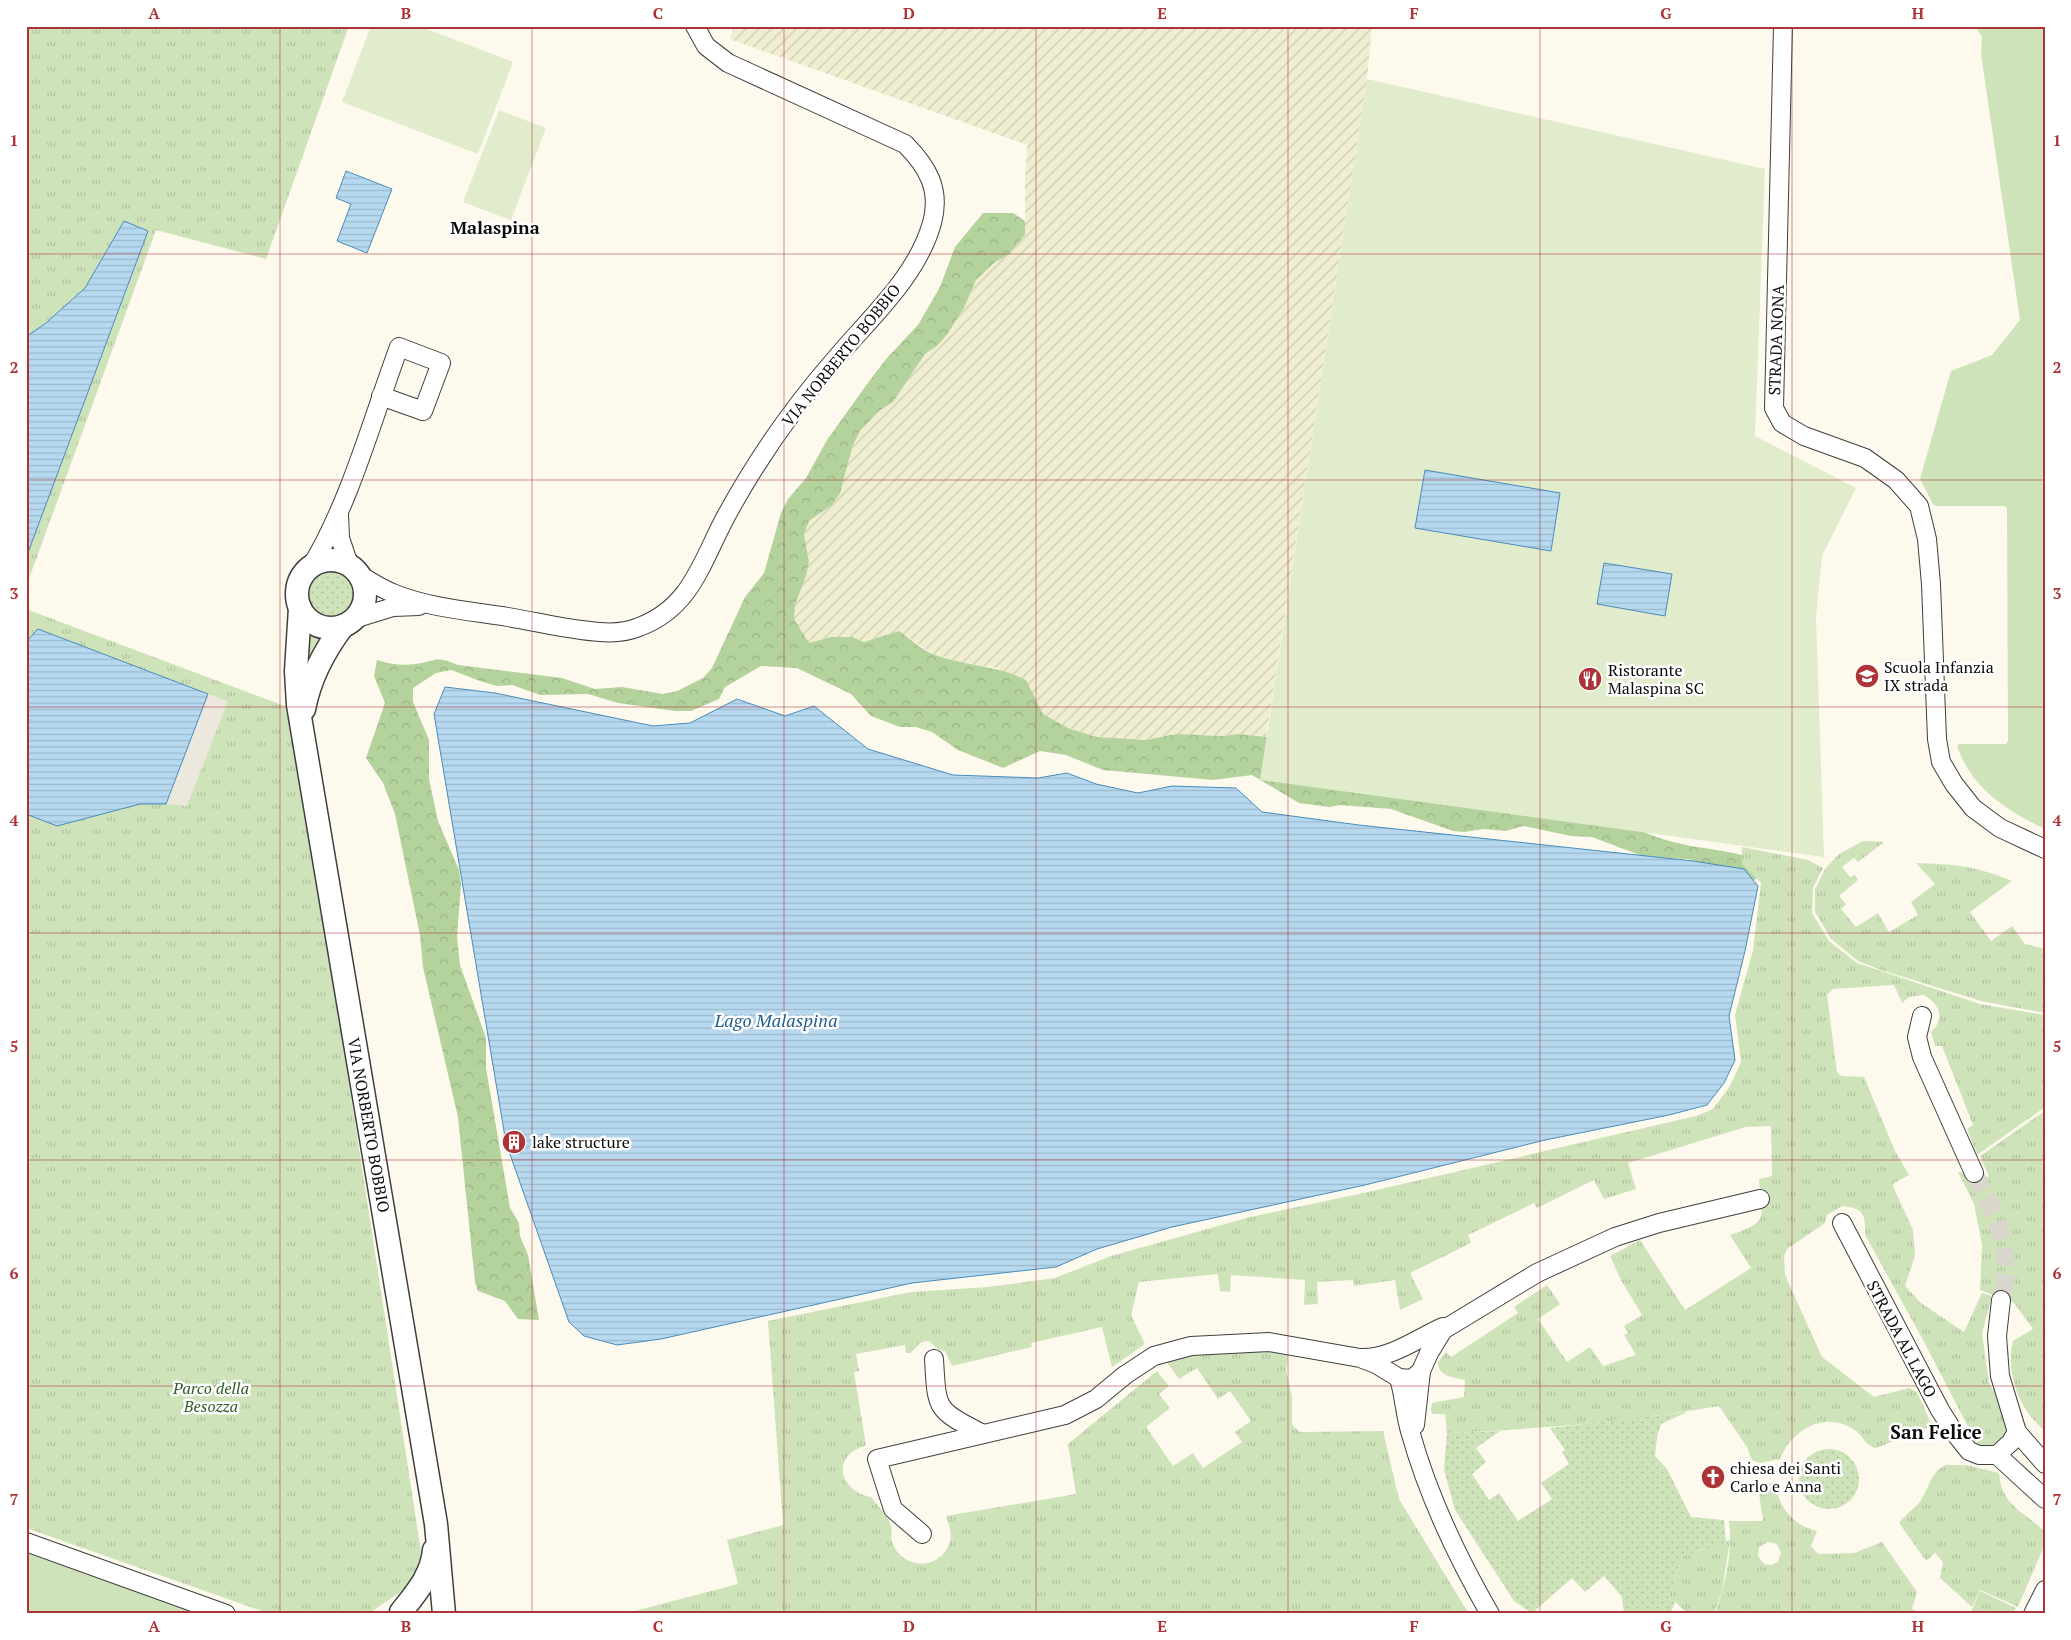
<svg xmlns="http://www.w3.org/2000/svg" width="2071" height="1640" font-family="'PT Serif',serif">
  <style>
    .farmland { fill: url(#farmland-furrows) }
    .grass { fill: #cfe3bb }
    .forest { fill: url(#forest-crowns) }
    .park { fill: url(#park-tufts); fill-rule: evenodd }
    .garden { fill: url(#garden-dots) }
    .pitch { fill: #e0eccb }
    .plaza { fill: #ece8dd }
    .water { fill: url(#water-rules); stroke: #478cbd }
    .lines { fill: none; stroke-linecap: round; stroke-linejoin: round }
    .minor-tunnel { stroke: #d9d6cb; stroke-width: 18; stroke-dasharray: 18 9; stroke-linecap: butt }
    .minor-casing { stroke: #3f3f3f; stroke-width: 20 }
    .tertiary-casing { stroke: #3f3f3f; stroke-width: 25 }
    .minor { stroke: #fff; stroke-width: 18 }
    .tertiary { stroke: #fff; stroke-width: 22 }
    .grid { fill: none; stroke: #ac3438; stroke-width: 1; stroke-opacity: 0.55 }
    .labels { text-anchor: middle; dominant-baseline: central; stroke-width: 5; stroke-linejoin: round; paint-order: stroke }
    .street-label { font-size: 16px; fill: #0c0c0c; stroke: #fff }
    .poi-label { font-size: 16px; fill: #0c0c0c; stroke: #fff; text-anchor: start }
    .park-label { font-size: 16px; font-style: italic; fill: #2f5c24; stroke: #fff }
    .neighbourhood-label { font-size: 18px; font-weight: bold; fill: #0c0c0c; stroke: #fff }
    .water-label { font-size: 18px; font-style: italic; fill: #245f8f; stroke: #fff }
    .quarter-label { font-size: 19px; font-weight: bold; fill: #0c0c0c; stroke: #fff }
    .neatline { fill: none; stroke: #ac3438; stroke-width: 2 }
    .grid-label { font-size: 16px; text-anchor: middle; font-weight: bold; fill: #ac3438 }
  </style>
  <defs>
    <pattern id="farmland-furrows" width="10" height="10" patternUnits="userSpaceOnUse" patternTransform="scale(1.25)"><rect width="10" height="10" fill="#f0eed0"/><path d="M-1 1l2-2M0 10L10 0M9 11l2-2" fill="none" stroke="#cdcbb1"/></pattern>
    <pattern id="forest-crowns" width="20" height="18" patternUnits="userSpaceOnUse" patternTransform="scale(1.25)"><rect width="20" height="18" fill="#b4d29c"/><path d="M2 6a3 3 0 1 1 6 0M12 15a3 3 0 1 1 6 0" fill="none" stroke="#9ab385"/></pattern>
    <pattern id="park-tufts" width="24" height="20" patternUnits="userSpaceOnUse" patternTransform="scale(1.25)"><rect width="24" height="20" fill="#cfe3bb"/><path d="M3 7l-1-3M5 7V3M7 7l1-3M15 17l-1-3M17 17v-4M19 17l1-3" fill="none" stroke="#b1c2a0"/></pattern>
    <pattern id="garden-dots" width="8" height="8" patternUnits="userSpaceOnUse" patternTransform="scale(1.25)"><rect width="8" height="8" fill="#cfe3bb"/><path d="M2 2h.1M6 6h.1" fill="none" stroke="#b1c2a0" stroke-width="1.8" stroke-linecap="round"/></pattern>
    <pattern id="water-rules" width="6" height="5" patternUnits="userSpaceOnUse" patternTransform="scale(1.25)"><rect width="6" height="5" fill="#b7d9ef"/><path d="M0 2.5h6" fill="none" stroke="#9cb9cc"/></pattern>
  </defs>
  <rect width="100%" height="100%" fill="#fdfaed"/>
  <polygon class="farmland" points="734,26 1372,26 1367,79 1266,737 1239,734 1222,736 1176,734 1146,740 1097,737 1070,729 1043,714 1037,703 997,668 962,663 933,654 899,631 864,642 852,637 831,637 809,643 794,619 795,605 806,576 809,562 804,534 809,521 821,514 844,479 853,445 860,431 879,411 893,402 925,354 938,345 964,308 976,280 995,262 1008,255 1025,235 1025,179 1027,145 730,39"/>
  <g class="grass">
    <path d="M1975,26H2045V829C2006,810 1972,789 1957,746L1959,744H2006L2008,741L2007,508L2004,506H1936L1933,504L1920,479L1951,371L1992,355L2020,320L1981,54L1982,37Z"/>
    <polygon points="303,629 311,635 325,639 305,675"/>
    <polygon points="26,1553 198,1614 26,1614"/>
  </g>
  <path class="forest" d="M983,213H1013L1025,221V235L1008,255L995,262L976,280L964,308L948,333L938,345L925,354L893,402L879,411L860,431L853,445L840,493L832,505L809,521L804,534L809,562L806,576L795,605L794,619L809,643L831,637H852L864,642L899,631C911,639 921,650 935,655C965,666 997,665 1026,680L1043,714L1070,729L1097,737L1146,740L1176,734L1222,736L1239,734L1266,737L1642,831C1677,848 1713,847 1750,857L1762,876L1752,881L1688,859L1645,857L1592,837L1571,836L1524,826L1505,831L1484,829L1464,832L1453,831L1391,809L1340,805L1330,807L1299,803L1252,775L1213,780L1103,770L1066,755L1040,751L1003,768L958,750L932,732L916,727H900L871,716L851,694L797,668L761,666L725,687L719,699L691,711H675L618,703L588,694L540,695L512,685L497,686L480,681L451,670L436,673L413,688V702L429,740V779L438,821L459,870L461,884L457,936L460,965L486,1038V1068L510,1208L519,1223L520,1236L528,1255L539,1320L518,1319L505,1301L478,1291L475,1282L458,1117L423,967L420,935L395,814L383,783L366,758L385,703L374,676L377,660C390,664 402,666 416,664C437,661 435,655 458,665L562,678L595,689L622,687L663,694L677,691L703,678L712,668L745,597L764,573L781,513L788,499L806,478L827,440L870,380L887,358L918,325L940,287L955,247Z"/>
  <g class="park">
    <polygon points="26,26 349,26 266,259 156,230 26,587"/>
    <path d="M26,609L285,706L302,777L421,1552C420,1559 419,1569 416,1576C409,1590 382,1602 370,1614H270L26,1528Z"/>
    <path d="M1863,841L1884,842L1858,862L1854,858L1842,867L1850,877L1855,875L1858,880L1839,896L1846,904L1841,909L1856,927L1878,913L1889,932L1918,915L1911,902L1935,884L1916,863C1953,864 1977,866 2012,881L1970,912L1991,941L2012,926L2025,944L2045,949V1013L1981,1001L1881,970L1858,961L1831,939L1815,912V889L1825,869L1839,854Z"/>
    <path d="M1742,847L1808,860L1823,868L1813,888L1812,913L1829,941L1857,963L1980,1004L2045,1015V1107L1977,1155L1967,1129L1973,1125L1942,1046H1935L1931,1032C1946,1018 1939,1004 1924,995L1909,997L1902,1003L1894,985L1833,989L1827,995L1837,1072L1841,1076L1864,1077L1895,1151L1909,1175L1894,1183L1893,1186L1913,1230L1915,1256L1905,1286L1921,1303L1964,1332L1982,1293L1992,1296L1982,1333L1989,1383L2013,1425L2002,1438L1990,1447L1980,1446L1976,1442L1922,1338L1865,1235C1866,1214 1863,1208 1842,1206L1827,1215L1825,1223L1787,1249L1784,1256L1785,1275L1822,1357L1874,1397L1909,1388L1917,1392L1930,1421L1927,1428L1876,1448C1865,1446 1864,1437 1856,1431C1826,1409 1792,1429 1780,1459L1760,1463L1752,1460L1747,1447L1719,1406C1629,1422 1539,1429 1447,1433L1445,1414H1433L1431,1412L1432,1403L1464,1397L1465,1380C1453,1377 1438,1377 1438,1362L1446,1352L1451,1357L1518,1313L1514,1307L1547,1285L1560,1304L1538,1319L1567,1362L1590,1347L1603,1366L1636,1355L1624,1335L1628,1333L1624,1326L1642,1315L1621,1280L1610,1256L1640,1240L1685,1310L1751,1268L1730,1235C1771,1221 1762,1218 1759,1179L1772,1176L1771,1126L1746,1127L1628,1163L1636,1189L1604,1199L1594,1180L1537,1208L1534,1203L1468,1235L1471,1243L1410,1273L1423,1299L1400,1310L1395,1280L1354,1286L1353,1280L1317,1282L1318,1304L1304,1305L1305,1280L1231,1275L1230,1292L1220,1291L1218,1274L1139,1282L1131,1315L1145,1344L1112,1367L1102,1327L1031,1343L1032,1347L952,1366L945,1351L939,1350L929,1341L921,1342L911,1353H906L905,1345L856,1354L859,1371L854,1372L866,1445C862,1447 855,1449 852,1452C831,1470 849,1494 871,1497C877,1505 888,1516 891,1526C893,1530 890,1536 892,1541C898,1564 929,1572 944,1553C954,1540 951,1530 946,1516L1076,1494L1068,1444L1157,1371L1169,1386L1159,1394L1170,1408L1146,1427L1173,1466L1193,1453L1203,1468L1242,1442L1235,1432L1251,1421L1230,1391L1218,1399L1197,1368L1179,1379L1166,1361L1188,1352L1289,1350L1286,1370L1292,1397V1425L1300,1432L1383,1431L1399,1499L1469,1614H623L738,1584L727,1540L783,1525L768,1321L911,1292L988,1287L1055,1278L1111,1256L1250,1217L1368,1192L1696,1116L1713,1109L1730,1086L1741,1062L1735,1015L1753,950L1761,883L1742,864Z"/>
    <path d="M2045,1111V1431C2019,1410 2005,1373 2013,1341L2033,1329L2014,1303L1980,1290L1982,1245L1974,1204L1958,1172L1989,1177L1980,1156Z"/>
    <path d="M1946,1465H1967L1999,1473C2002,1507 2023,1510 2044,1531L2045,1544L2018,1607L1980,1590L1972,1607L1940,1578L1943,1562L1935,1553L1926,1561L1899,1523C1905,1514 1915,1509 1921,1500C1929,1488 1931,1471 1946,1465Z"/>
    <path d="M1775,1482C1778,1506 1792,1525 1817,1531L1811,1546L1818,1554L1854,1553L1882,1542L1917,1592L1912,1609L1924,1614H1715C1725,1584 1733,1553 1729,1521H1763L1758,1486ZM1768,1542L1777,1544L1781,1553L1778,1562L1771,1565L1764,1564L1758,1556L1759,1547Z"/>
    <polygon points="1730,1540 1722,1591 1714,1614 1688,1614 1675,1602 1668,1599 1683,1556"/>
    <polygon points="1980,1591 2016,1608 2013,1614 1970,1614"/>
  </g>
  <g class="garden">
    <circle cx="331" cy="594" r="23"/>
    <polygon points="1687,1412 1661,1424 1657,1437 1655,1456 1667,1469 1691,1517 1724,1520 1726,1542 1683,1556 1668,1599 1675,1602 1670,1614 1624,1614 1622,1597 1604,1576 1585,1592 1572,1578 1532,1613 1514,1601 1455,1510 1444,1470 1447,1433 1500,1431 1476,1448 1486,1462 1472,1474 1489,1500 1499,1493 1518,1521 1552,1499 1541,1483 1569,1464 1562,1452 1565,1450 1550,1428"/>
    <circle cx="1829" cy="1479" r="30"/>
  </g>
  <g class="pitch">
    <polygon points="371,26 419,26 513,62 478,154 342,102"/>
    <polygon points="1367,79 1765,169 1755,436 1856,488 1822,556 1816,617 1824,857 1260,780"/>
    <polygon points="499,110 546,128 511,220 463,202"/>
  </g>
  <polygon class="plaza" points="208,694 228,701 187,806 166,804"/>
  <g class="water">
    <polygon points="346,171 392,189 367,253 337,241 351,204 336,198"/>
    <polygon points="124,221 148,231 26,558 26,337 46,323 85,288"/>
    <polygon points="1425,470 1560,493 1551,551 1415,528"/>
    <polygon points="1604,563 1672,574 1665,616 1597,604"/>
    <polygon points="38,629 208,694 166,804 140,804 57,826 26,814 26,642"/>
    <polygon points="445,687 495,693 653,726 690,723 737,699 785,716 814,706 868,749 953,775 1038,778 1067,773 1096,784 1138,793 1172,786 1236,788 1262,812 1359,825 1693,861 1744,869 1758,886 1745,951 1729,1016 1735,1060 1724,1083 1707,1105 1669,1115 1545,1140 1365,1185 1172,1227 1097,1249 1056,1267 912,1283 661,1339 617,1345 584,1336 569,1322 506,1143 434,714"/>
  </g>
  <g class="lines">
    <path class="minor-tunnel" d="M1974,1173C1995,1212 2015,1255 2001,1300"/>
    <g class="minor-casing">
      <g id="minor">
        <polyline points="1783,26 1774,408 1782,423 1804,436 1865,458 1896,480 1919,506 1927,539 1931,584 1937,739 1941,762 1954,784 1973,808 2000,828 2045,849"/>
        <polyline points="339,514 340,538 349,565"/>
        <path d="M312,565C350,502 373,417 399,347L441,363L423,411L381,396"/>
        <path d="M360,575C371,582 382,589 395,594C430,608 471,611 508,617C538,622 569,630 600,632C612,633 627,632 639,627C690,608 701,564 724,520C755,462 795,405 838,356C872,316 917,276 932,223C941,190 928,167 905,144L728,63L706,46L695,26"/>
        <polyline points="354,619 393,607 419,606"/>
        <polyline points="1922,1016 1917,1037 1922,1057 1974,1173"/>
        <polyline points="1842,1223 1940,1410 1954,1432 1969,1451 1979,1455 1997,1455 2011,1442 2017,1432"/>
        <polyline points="2001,1300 1997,1336 2000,1376 2017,1432 2045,1464"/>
        <path d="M1362,1358C1392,1358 1416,1339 1443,1327"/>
        <path d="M934,1359C937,1410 935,1409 981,1433"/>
        <path d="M1399,1378C1404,1395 1405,1414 1410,1431C1428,1496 1456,1555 1490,1614"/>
        <polyline points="1415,1425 1421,1371"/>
        <polyline points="1997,1455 2045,1499"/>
        <polyline points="922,1534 893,1509 877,1459 1065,1415 1096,1399 1125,1375 1154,1356 1191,1346 1269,1342 1360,1358 1376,1364 1399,1378 1412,1379 1421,1371 1429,1353 1443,1330 1537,1273 1615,1237 1659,1223 1760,1199"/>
        <polyline points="26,1542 226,1614"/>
        <polyline points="2033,1614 2045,1590"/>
      </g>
    </g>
    <g class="tertiary-casing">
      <g id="tertiary">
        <circle cx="331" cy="594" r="34"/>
        <polyline points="300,608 296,671 298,705 436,1524 444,1614"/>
        <path d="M304,709C310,678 324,651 343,626"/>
        <path d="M401,1612C416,1593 432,1575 434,1550"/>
      </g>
    </g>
    <use href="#minor" class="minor"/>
    <use href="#tertiary" class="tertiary"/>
  </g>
  <path class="grid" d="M280,26V1614M532,26V1614M784,26V1614M1036,26V1614M1288,26V1614M1540,26V1614M1792,26V1614M26,254H2045M26,480H2045M26,707H2045M26,933H2045M26,1160H2045M26,1386H2045"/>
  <defs>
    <g id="school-disc" transform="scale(1.25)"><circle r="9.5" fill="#ac3438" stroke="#fff"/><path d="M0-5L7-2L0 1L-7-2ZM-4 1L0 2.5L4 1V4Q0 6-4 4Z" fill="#fff"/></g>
    <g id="restaurant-disc" transform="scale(1.25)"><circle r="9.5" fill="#ac3438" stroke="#fff"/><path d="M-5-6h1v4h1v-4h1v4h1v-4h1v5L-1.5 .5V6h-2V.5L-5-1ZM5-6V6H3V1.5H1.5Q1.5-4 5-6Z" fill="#fff"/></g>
    <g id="building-disc" transform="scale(1.25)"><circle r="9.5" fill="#ac3438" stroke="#fff"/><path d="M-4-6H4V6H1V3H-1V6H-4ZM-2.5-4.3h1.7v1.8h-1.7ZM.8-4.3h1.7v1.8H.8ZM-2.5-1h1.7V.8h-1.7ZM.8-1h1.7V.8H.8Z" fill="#fff"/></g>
    <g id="church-disc" transform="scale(1.25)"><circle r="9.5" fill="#ac3438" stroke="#fff"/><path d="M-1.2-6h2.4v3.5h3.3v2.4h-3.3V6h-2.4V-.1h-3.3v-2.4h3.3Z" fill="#fff"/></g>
  </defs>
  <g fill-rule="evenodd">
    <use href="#school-disc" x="1867" y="676"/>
    <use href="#restaurant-disc" x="1590" y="679"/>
    <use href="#building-disc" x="514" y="1142"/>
    <use href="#church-disc" x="1713" y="1477"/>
  </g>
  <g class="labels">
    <g class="street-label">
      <text transform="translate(1776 340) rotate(-88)">STRADA NONA</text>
      <text transform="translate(841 355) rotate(-51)">VIA NORBERTO BOBBIO</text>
      <text transform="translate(369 1125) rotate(80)">VIA NORBERTO BOBBIO</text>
      <text transform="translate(1902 1339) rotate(62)">STRADA AL LAGO</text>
    </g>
    <g class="poi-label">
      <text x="1884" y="667">Scuola Infanzia<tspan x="1884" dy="18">IX strada</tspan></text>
      <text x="1608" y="670">Ristorante<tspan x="1608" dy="18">Malaspina SC</tspan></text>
      <text x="532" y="1142">lake structure</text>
      <text x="1730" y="1468">chiesa dei Santi<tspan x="1730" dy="18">Carlo e Anna</tspan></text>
    </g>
    <g class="park-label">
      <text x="211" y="1388">Parco della<tspan x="211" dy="18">Besozza</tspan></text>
    </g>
    <g class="neighbourhood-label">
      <text x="495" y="227">Malaspina</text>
    </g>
    <g class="water-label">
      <text x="776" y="1020">Lago Malaspina</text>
    </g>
    <g class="quarter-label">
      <text x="1936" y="1431">San Felice</text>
    </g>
  </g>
  <rect width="2071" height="1640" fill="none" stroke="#ffffff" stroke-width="55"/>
  <rect x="28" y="28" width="2016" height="1584" class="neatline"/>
  <g class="grid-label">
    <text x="154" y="19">A</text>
    <text x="406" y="19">B</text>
    <text x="658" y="19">C</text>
    <text x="909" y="19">D</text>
    <text x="1162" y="19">E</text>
    <text x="1414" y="19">F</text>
    <text x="1666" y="19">G</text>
    <text x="1918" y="19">H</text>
    <text x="14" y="146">1</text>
    <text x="2057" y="146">1</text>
    <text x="14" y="373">2</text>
    <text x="2057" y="373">2</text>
    <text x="14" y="599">3</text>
    <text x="2057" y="599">3</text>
    <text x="14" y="826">4</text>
    <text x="2057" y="826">4</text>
    <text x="14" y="1052">5</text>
    <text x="2057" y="1052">5</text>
    <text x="14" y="1279">6</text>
    <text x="2057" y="1279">6</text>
    <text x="14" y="1505">7</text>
    <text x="2057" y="1505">7</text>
    <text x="154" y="1632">A</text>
    <text x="406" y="1632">B</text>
    <text x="658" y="1632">C</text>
    <text x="909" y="1632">D</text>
    <text x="1162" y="1632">E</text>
    <text x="1414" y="1632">F</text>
    <text x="1666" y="1632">G</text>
    <text x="1918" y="1632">H</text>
  </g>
</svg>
